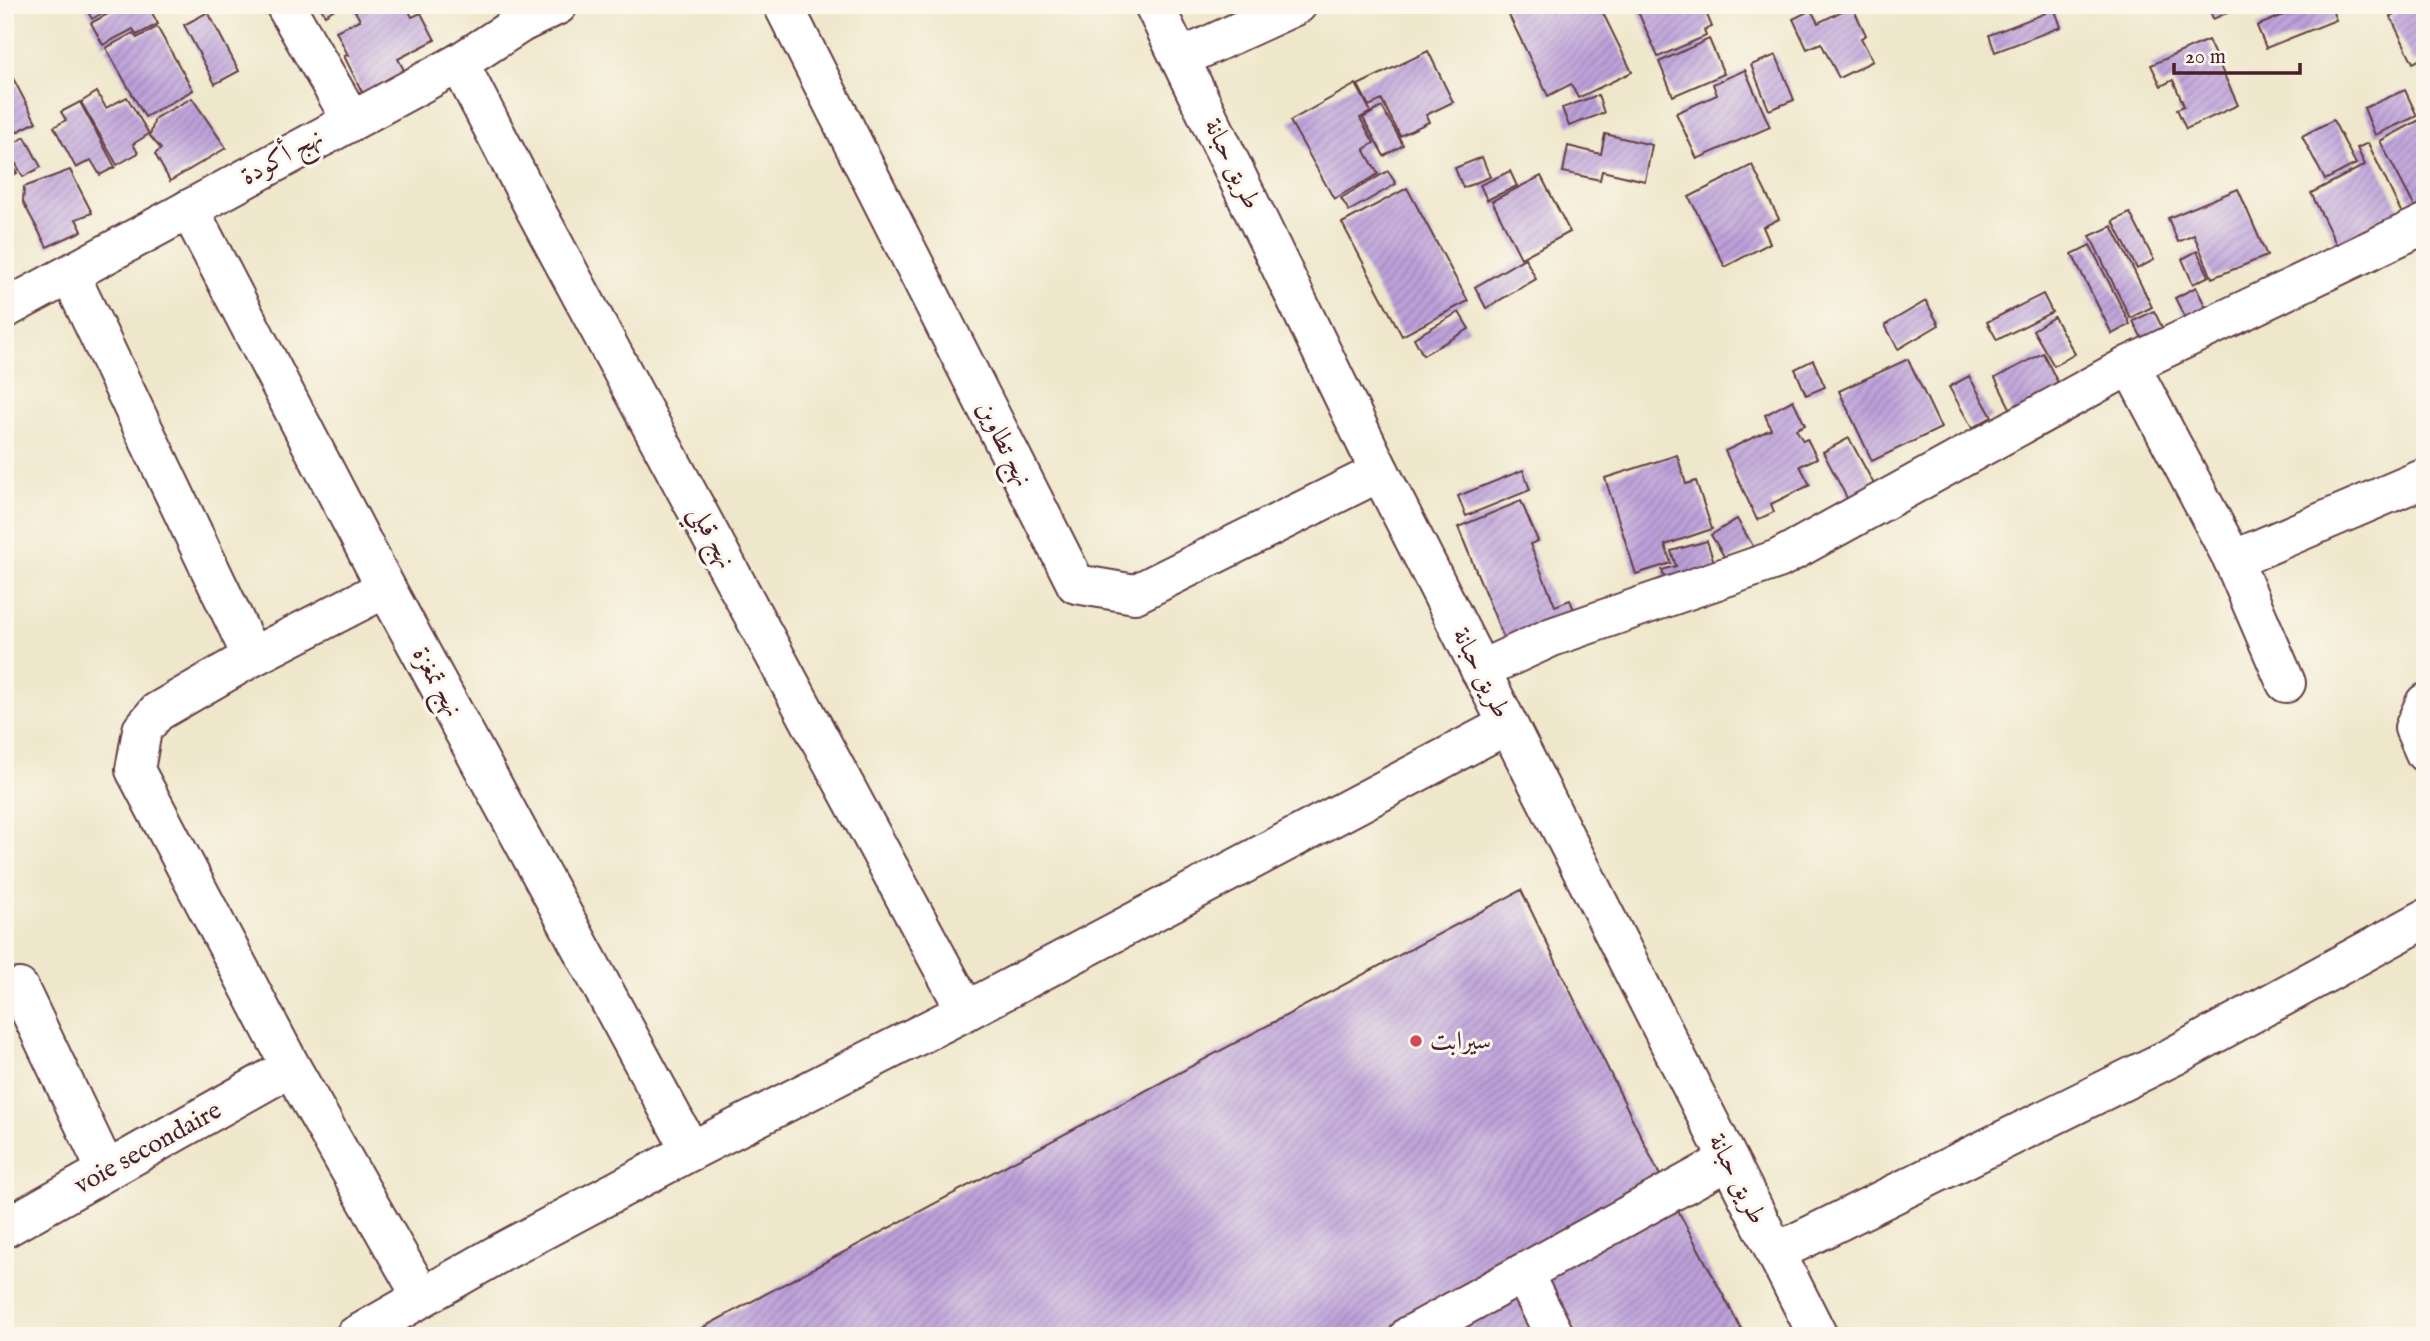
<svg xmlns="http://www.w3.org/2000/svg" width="2430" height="1341" font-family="'IM FELL English',Amiri,serif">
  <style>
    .building { fill: url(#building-hatch) }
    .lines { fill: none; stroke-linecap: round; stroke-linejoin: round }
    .minor-casing { stroke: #633d43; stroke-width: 42 }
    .minor { stroke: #fff; stroke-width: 38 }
    .poi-dot { fill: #d1495b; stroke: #fbf7ec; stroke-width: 2.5 }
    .labels { text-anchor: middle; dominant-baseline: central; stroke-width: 6; stroke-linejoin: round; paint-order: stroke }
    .street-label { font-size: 26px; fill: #4a1f2b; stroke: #fbf7ec }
    .poi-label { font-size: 26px; fill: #4a1f2b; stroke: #fbf7ec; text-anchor: start }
  </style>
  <defs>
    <pattern id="building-hatch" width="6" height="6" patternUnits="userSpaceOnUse" patternTransform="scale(1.75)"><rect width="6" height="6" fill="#bca0da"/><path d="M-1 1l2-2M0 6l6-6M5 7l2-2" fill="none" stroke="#9b82b1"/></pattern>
  </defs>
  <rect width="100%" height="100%" fill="#fbf7ec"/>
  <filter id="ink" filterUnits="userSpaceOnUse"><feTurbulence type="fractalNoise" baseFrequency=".0143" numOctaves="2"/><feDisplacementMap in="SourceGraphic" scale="14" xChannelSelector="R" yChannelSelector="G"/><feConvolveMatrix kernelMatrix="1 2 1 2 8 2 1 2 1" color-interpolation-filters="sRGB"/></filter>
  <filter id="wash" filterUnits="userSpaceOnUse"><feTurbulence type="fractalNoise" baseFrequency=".00686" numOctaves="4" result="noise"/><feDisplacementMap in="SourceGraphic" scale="28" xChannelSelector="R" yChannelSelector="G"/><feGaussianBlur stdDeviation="1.57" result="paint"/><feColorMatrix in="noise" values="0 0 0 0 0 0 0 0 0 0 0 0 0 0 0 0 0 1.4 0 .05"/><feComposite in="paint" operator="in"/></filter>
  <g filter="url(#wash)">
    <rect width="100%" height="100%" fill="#efe7cb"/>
    <g id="blocks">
      <g class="building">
        <polygon points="84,5 116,5 92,19"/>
        <polygon points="124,5 148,5 158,24 137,35 133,29 103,45 91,23"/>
        <polygon points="319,5 341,5 325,15"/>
        <polygon points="366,5 406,5 412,17 421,13 435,40 398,59 405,72 363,94 344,56 348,55 336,31 360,20 355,11"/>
        <polygon points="1504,5 1599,5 1632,72 1578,98 1571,84 1548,96"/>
        <polygon points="1635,5 1703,5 1712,27 1704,30 1706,36 1658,57"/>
        <polygon points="2042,5 2053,5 2061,27 1995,52 1989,35 2046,13"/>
        <polygon points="2208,5 2230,5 2232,11 2213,19"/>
        <polygon points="2307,5 2330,5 2336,20 2266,48 2257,26"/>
        <polygon points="2411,5 2425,5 2425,57 2413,63 2390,16"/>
        <polygon points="1852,6 1866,35 1861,38 1873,61 1839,78 1821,43 1807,49 1793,19 1811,10 1818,23"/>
        <polygon points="208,12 239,71 215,84 184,25"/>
        <polygon points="157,27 193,90 145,117 106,48 133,33 137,38"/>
        <polygon points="1709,39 1724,74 1673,96 1659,62"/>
        <polygon points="2208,40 2238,105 2186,129 2177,109 2184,106 2173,80 2161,86 2151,65"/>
        <polygon points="1428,51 1453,102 1426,115 1429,122 1400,136 1382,100 1369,106 1358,85"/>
        <polygon points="1776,55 1794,100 1769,110 1751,65"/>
        <polygon points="5,63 36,122 5,138"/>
        <polygon points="1745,70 1770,127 1697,159 1676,113 1717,95 1713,84"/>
        <polygon points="1356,84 1371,112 1360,118 1374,143 1364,149 1378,174 1334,199 1290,121"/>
        <polygon points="2405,90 2417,116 2375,135 2364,108"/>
        <polygon points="97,92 106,108 127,97 149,134 133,144 138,153 117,165 81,102"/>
        <polygon points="1598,95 1604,113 1569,126 1562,108"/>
        <polygon points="192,98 226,148 170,181 155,154 161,149 150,136 155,118"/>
        <polygon points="80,102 115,167 100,175 91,160 76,168 54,127 66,120 61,112"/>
        <polygon points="1382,107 1403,145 1384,156 1363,118"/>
        <polygon points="2425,117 2425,214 2420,217 2380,141"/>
        <polygon points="2333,120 2356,164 2325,180 2302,136"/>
        <polygon points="1605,134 1652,145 1645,181 1602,171 1600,180 1563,172 1568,146 1601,154"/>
        <polygon points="25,137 41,167 23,177 7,147"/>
        <polygon points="2368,143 2405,220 2340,252 2311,193 2365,165 2357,148"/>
        <polygon points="5,150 17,173 5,179"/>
        <polygon points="1482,157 1490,177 1463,188 1455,168"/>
        <polygon points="1752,165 1779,219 1763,227 1770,243 1725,267 1689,197"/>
        <polygon points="70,170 92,213 76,219 82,231 47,247 23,202 24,187"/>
        <polygon points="1388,171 1396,184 1349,211 1341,198"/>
        <polygon points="1510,171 1517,186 1487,200 1480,185"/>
        <polygon points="1541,176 1570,232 1521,258 1492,201"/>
        <polygon points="1407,188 1468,301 1402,336 1342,223"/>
        <polygon points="2238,189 2267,256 2212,278 2194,235 2178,242 2168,218"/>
        <polygon points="2130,213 2154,260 2137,269 2113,221"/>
        <polygon points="2112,226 2152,307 2130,318 2090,236"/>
        <polygon points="2090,245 2130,324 2112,334 2072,254"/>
        <polygon points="2197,251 2209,276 2193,284 2182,259"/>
        <polygon points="1525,258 1536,279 1486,308 1475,287"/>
        <polygon points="2196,287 2208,312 2187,322 2175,298"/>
        <polygon points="2043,294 2052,312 1997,340 1987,322"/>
        <polygon points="1926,301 1939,325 1898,349 1885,325"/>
        <polygon points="2154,311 2166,335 2146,346 2133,321"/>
        <polygon points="1459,312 1469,329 1423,355 1414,338"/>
        <polygon points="2054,317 2075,354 2054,366 2033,330"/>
        <polygon points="2043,353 2064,395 2016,420 1995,378"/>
        <polygon points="1908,359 1941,428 1872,461 1839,391"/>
        <polygon points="1813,360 1825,387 1806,395 1795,369"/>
        <polygon points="1969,376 1992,417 1972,428 1949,387"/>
        <polygon points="1793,400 1805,425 1796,429 1803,441 1807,439 1817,458 1800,466 1810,485 1771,504 1774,512 1757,520 1725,451 1771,429 1765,415"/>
        <polygon points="1849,438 1875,486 1848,500 1823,452"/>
        <polygon points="1677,455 1686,484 1696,481 1712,529 1665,545 1671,563 1636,574 1605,478"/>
        <polygon points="1523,470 1530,490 1466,516 1458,496"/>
        <polygon points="1521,501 1538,541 1530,544 1555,606 1570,600 1579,622 1509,651 1458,527"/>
        <polygon points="1737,519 1753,546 1727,561 1711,535"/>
        <polygon points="1707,541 1716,568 1666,584 1662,570 1676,566 1671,551"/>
        <polygon points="1521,890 1668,1192 1745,1336 687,1336"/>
      </g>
    </g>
  </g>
  <g filter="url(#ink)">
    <use href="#blocks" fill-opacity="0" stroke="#633d43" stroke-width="2"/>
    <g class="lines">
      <g class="minor-casing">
        <g id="minor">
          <polyline points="285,5 351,119"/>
          <polyline points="783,5 1076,584 1135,594 1380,472"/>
          <polyline points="1154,5 1380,472 1818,1336"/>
          <polyline points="1181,58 1297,5"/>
          <polyline points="459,63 536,211 966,1011"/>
          <polyline points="189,209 386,588 691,1151"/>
          <polyline points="70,275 252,657"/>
          <polyline points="5,309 459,63 521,23 558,5"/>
          <polyline points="2130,365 2233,560 2425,478"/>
          <polyline points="2233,560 2286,683"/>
          <polyline points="386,588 252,657 157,712 142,730 135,770 291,1067 422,1297"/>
          <polyline points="1480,670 1552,637 1778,559 2130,365 2425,224"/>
          <polyline points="2425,703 2414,728 2425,753"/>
          <polyline points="19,988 105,1168"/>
          <polyline points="5,1228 291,1067"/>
          <polyline points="1775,1253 2174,1056 2425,919"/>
          <polyline points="1523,1273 1555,1336"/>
          <polyline points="355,1336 500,1253 691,1151 966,1011 1507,725"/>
          <polyline points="1409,1336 1727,1161"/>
        </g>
      </g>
      <use href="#minor" class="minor"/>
    </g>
  </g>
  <circle class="poi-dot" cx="1416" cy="1041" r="7"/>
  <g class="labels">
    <g class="street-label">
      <text transform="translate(282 157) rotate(-29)">نهج أكودة</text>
      <text transform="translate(1232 164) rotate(64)">طريق حبانة</text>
      <text transform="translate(1004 444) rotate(63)">نهج تطاوين</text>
      <text transform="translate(712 537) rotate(62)">نهج قبلي</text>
      <text transform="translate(1481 673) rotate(63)">طريق حبانة</text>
      <text transform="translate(437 682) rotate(61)">نهج تمغزة</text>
      <text transform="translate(148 1148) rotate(-29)">voie secondaire</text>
      <text transform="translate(1737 1179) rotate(63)">طريق حبانة</text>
    </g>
    <g class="poi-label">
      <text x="1430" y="1041">سيرابت</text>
    </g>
  </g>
  <rect width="2430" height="1341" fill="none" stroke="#fbf7ec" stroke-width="28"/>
  <path d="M2174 63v10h126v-10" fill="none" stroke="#4a1f2b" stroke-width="3.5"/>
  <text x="2185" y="63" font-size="21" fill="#4a1f2b" stroke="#fbf7ec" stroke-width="5" paint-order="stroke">20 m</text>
</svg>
